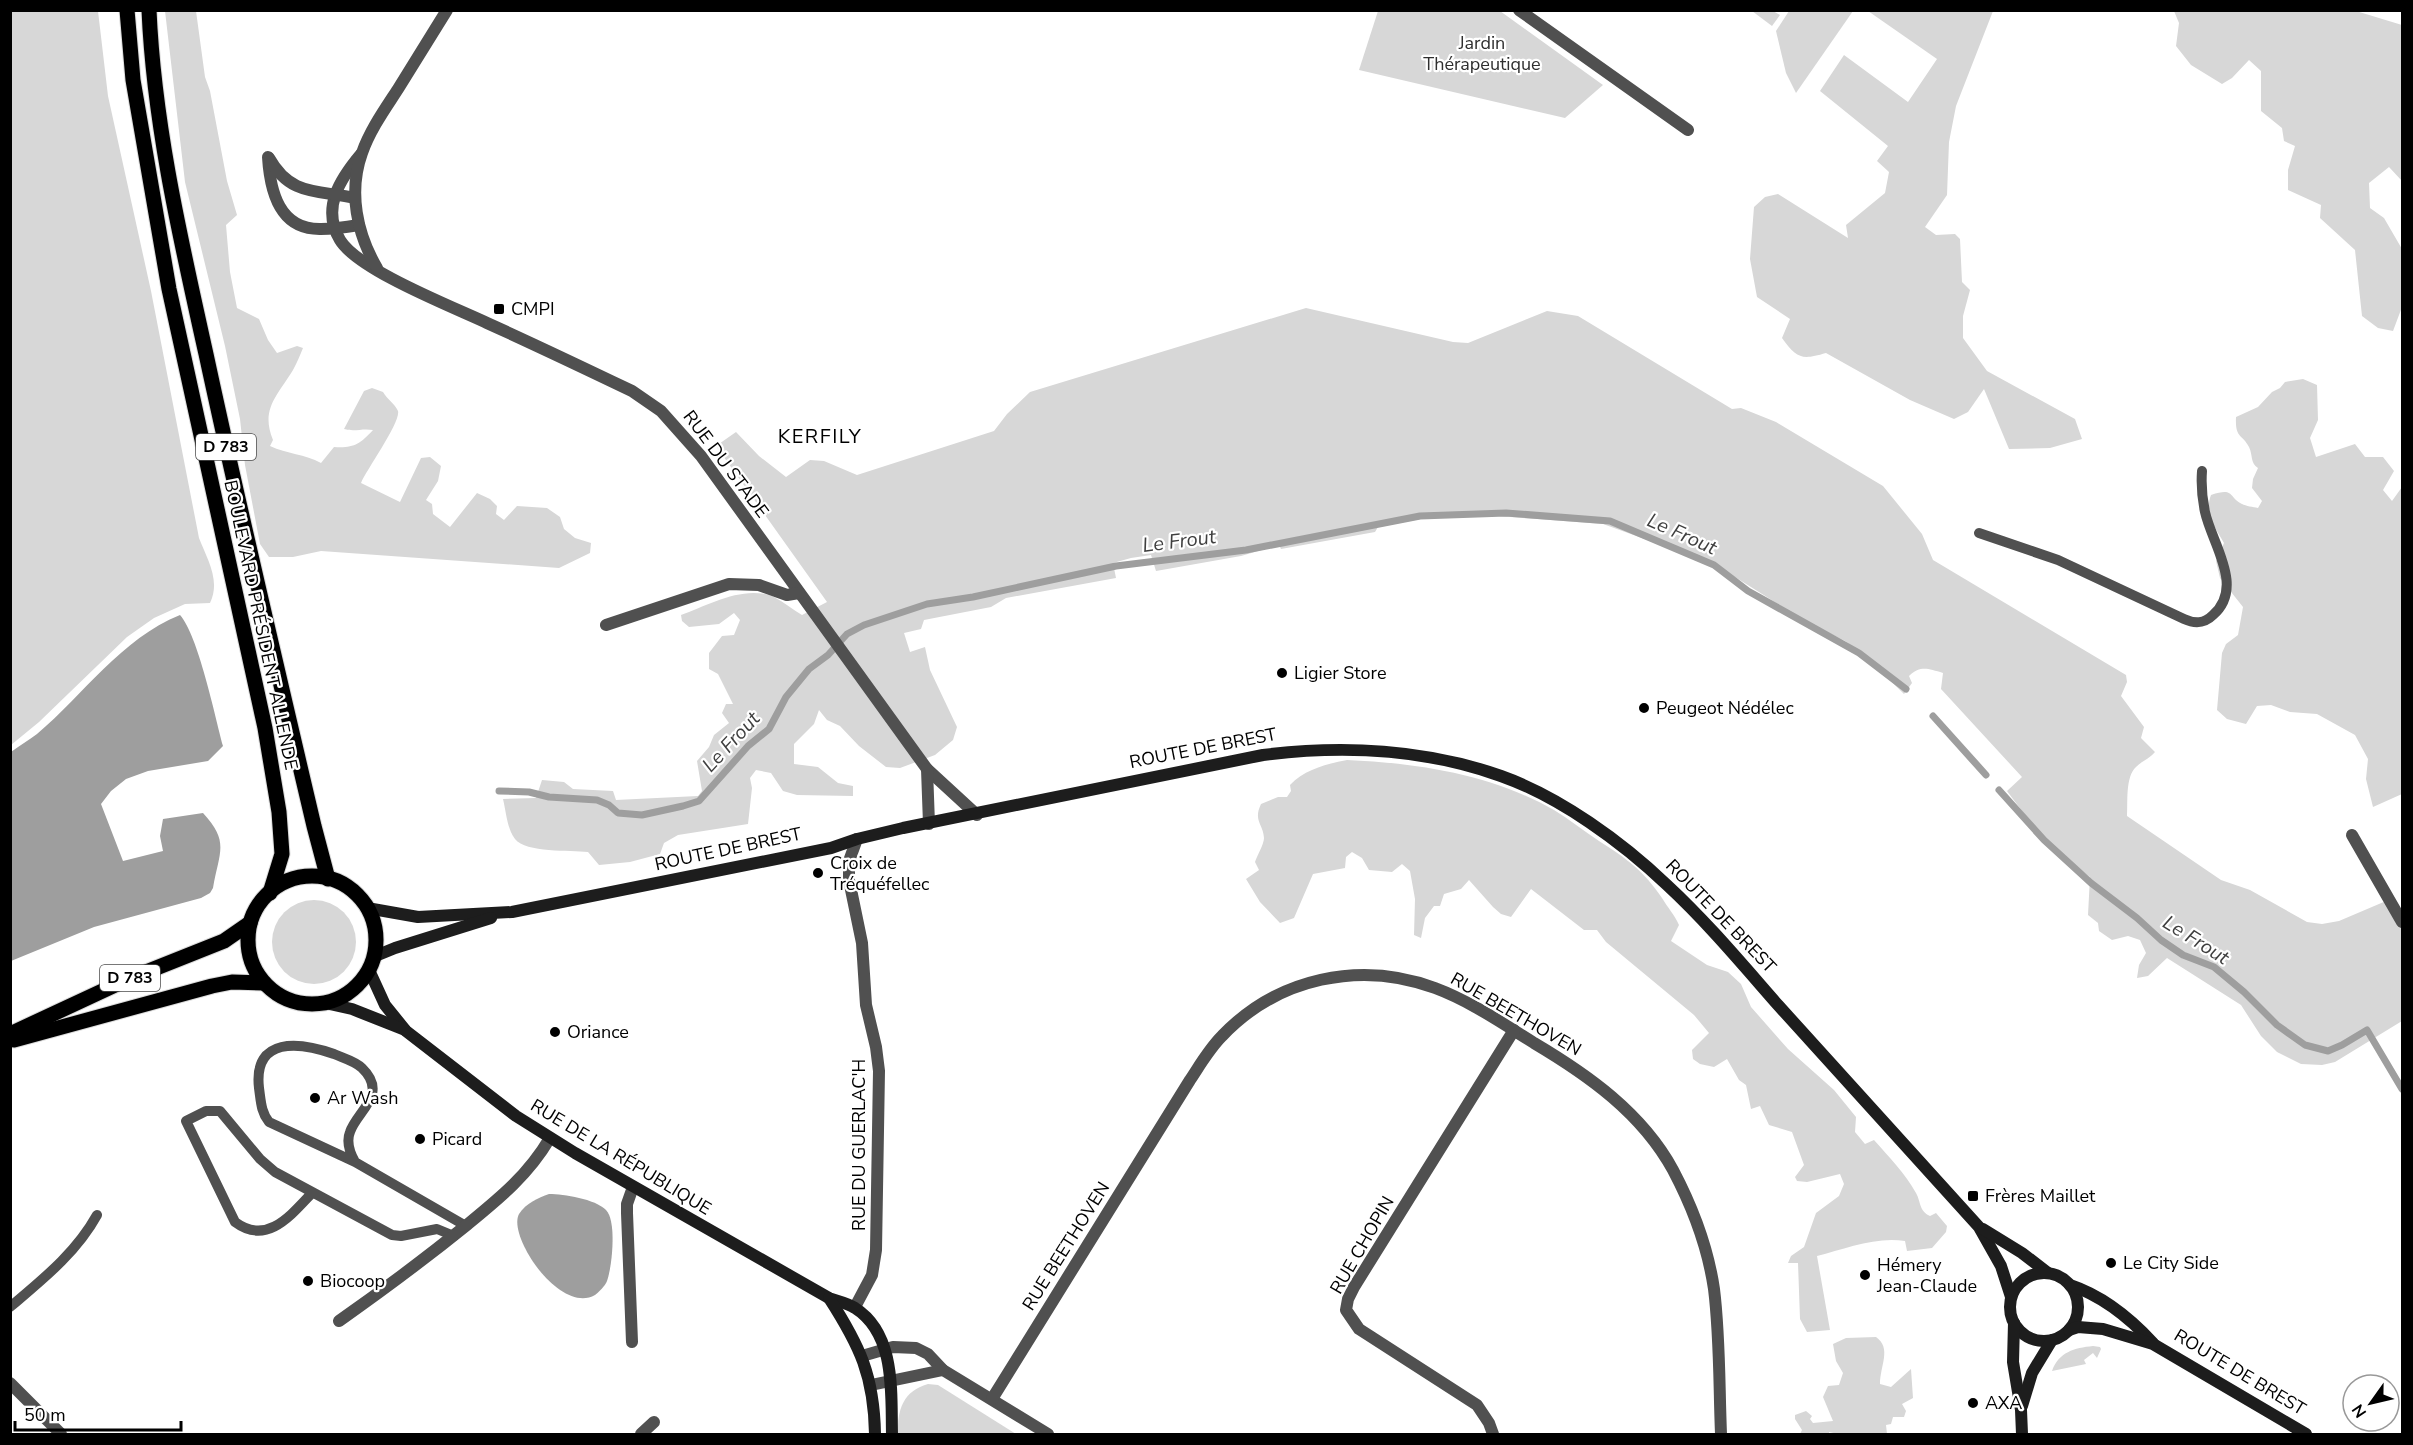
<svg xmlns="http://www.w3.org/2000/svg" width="2413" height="1445" font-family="'Nunito Sans',sans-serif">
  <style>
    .green { fill: #d7d7d7 }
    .water { fill: #9e9e9e }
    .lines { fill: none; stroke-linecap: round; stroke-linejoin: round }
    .stream { stroke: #9e9e9e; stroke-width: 7 }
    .primary-casing { stroke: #dbdbdb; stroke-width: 17 }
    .lane { stroke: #505050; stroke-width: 10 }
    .street { stroke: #505050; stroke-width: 12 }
    .secondary { stroke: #1d1d1d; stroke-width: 12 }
    .primary { stroke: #000; stroke-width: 15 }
    .poi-dot { fill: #000; stroke: #fff; stroke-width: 2 }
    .labels { text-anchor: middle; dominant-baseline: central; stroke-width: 4.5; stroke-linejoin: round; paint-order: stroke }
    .shield { fill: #fff; stroke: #4c4c4c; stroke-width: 1.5 }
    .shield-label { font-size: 16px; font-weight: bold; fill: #000 }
    .park-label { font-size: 18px; fill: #2e2e2e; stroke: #fff }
    .poi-label { font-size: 18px; fill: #000; stroke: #fff; text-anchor: start }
    .street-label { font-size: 18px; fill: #000; stroke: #fff }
    .neighbourhood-label { font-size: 20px; letter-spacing: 1.5px; fill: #000; stroke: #fff }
    .water-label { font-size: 20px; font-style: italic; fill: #3f3f3f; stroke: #fff }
  </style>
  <rect width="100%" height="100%" fill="#fff"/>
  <g class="green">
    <path d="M11,10L98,11L108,96L151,291L199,538C207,559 221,580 210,603L185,604L154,618L127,637L39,722L11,745Z"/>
    <path d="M165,11H196L205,77L210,91L227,181L237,215L226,225L230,272L237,308L259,319L268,340L277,353L297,346L303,348C300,355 297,363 293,370C278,395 260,409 273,440L270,446C287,454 305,454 321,463L334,447C354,448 359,445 373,430C362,428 355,432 344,429L364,391L372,388L383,392C387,399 395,404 398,411C401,422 367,469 361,483L400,502L421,458L430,457L441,466L438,481L426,500L432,504L433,514L450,527L477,493L490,499L497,506L496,514L504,520L517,506L547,508L560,517L564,529L575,538L591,543L590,553L559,568L321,551L293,557H269L260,544L245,465L240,419L225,346L185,182Z"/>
    <polygon points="1378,11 1500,11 1603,85 1565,118 1359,70"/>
    <polygon points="1752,11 1773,11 1780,15 1772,26"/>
    <polygon points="1789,11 1853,11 1796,93 1786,73 1776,31"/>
    <path d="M1868,11H1993L1956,106L1949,142L1947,195L1925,227L1936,235L1955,234L1960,239L1962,282L1970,290L1963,316V338L1987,371L2075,419L2082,439L2050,448L2009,449L1984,389L1968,412L1954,419L1910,400L1826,353C1802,360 1797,359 1782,338L1790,319L1757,297L1750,259L1754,207L1765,197L1778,194L1848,238L1846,225L1885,193L1889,172L1877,161L1888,146L1820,91L1844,55L1908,102L1937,59Z"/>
    <polygon points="2174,11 2356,11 2402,25 2402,181 2389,167 2369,183 2370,208 2384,218 2402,249 2402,307 2393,331 2378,328 2362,316 2355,250 2320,218 2321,205 2288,190 2288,170 2295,146 2284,141 2282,128 2261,111 2261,71 2249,60 2232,78 2222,84 2191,65 2176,46 2179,23"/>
    <path d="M1306,308L1453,342L1468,343L1547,311L1578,316L1732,409L1741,408L1776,422L1883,486L1922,534L1933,560L2126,675L2127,682L2121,696L2144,727L2141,738L2155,752C2149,759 2142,761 2136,767C2125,777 2128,803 2127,816L2221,880L2250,890L2307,922L2322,924L2339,921L2386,901L2402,928V1021L2335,1062L2322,1065L2301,1064L2277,1052L2261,1036L2241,1005L2167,958L2148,976L2137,978L2139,965L2146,953L2140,940L2128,936L2112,940L2099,931L2098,923L2088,915L2090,877C2057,853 2031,824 2007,791L2022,777L1941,689L1943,673C1928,669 1921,665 1909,676L1912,683L1904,694L1861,652L1845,641L1805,621L1735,577L1689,555L1603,524L1498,516H1462L1426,518L1378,527L1375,532L1281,549L1279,545L1241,556L1156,571L1151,555L1131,558L1113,563L1116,578L1006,598L991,607L924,620L921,629L904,633L910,652L925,647L930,670L957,727L953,740L935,755L900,768L886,767L859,746L840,726L827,720L819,710L814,724L794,744V764L818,767L838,783L853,786V796L797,795L783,791L771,773L756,770L750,778L752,788L748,824L678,835L664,843L660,854L630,862L599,865L588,852C570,850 526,853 515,839C507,829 506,811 503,799L536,798L542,780L564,782L573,789L613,791L616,800L698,796L702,791L697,761L709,747L714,735L729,723L722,713L726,704H733L718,674L709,669V653L722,636L734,635L740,620L734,613L719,624L689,627L682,621L681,615C708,605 745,584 774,597C784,602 793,610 802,615L827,602L716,446L736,432L759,456L786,477L810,460L824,461L857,475L994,431L1007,414L1030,392Z"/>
    <path d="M2303,379L2317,385L2318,420L2310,438L2316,457L2355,444L2365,457H2383L2394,471L2383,490L2392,501L2402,487V794L2373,807L2366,779L2368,759L2355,735L2317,714L2290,712L2271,705L2257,706L2246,724L2227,719L2217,710L2222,653L2226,644L2238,635L2243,607L2220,578L2216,561L2224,543C2215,527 2204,514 2211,495C2235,487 2228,497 2242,504C2246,506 2253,507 2258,508L2262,501L2252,488L2253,479L2258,468C2250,463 2253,455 2249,447C2242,433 2235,439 2236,417L2258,407L2272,392L2280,388L2285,382Z"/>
    <path d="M1347,760C1417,763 1491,774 1554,810C1569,819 1584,831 1599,841C1626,858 1644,871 1662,898C1668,908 1674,914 1679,925L1671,941L1707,965L1728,972L1741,984L1751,1007L1788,1049L1834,1090L1856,1117L1855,1132L1865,1144L1874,1140C1889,1157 1905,1173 1916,1193C1921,1202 1919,1211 1930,1216L1936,1213L1947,1226L1946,1232L1932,1248L1907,1251L1905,1241C1877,1236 1844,1249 1817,1256L1830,1330L1807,1332L1800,1319L1798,1263H1788L1791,1256L1804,1247L1816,1213L1839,1196L1844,1184L1840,1174L1807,1182L1797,1181L1795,1177L1804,1165L1792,1132L1769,1125L1760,1106L1751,1109L1746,1085L1739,1080L1727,1059L1714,1067L1700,1064L1693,1059L1692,1050L1709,1033L1694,1015L1606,942L1597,930H1584L1531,889L1511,917L1501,914L1493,907L1469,880L1461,889L1444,894L1440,906H1434L1425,918L1421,938L1414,935L1415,899L1410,871L1402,864L1392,872L1369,870L1362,858L1352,852L1346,857L1345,868L1313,874L1294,918L1280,923L1260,902L1246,879L1259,870L1255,862C1257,856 1264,844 1264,838C1263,823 1253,821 1261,804L1278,797H1287L1291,791L1290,785C1305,769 1327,764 1347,760Z"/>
    <circle cx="314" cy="942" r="42"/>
    <path d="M1876,1337C1892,1348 1880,1366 1880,1384L1891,1387L1911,1369L1913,1398L1902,1404L1906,1411L1904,1417H1893L1891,1424L1886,1425L1887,1434H1838L1829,1432V1434H1800L1802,1430L1795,1419V1415L1806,1411L1812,1416L1810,1419L1813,1423L1833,1421L1823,1397L1828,1386L1839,1385L1843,1373L1836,1361L1833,1344L1846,1338Z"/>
    <path d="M2093,1346L2100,1347L2101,1349L2097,1358L2093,1353L2084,1360L2086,1364L2052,1371C2059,1352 2074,1348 2093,1346Z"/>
    <path d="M928,1384L938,1385L1016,1434H898C897,1410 903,1391 928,1384Z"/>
  </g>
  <g class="water">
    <path d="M180,615C198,635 215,716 223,746L208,761L148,771L126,779L111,791L101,804L123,861L163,851L160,836L163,819L203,813C230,842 219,852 213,888L210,893L201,898L94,927L11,961V752C19,746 29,740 37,734C84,694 121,639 180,615Z"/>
    <path d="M549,1194C564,1194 595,1199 606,1210C617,1221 612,1267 607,1281C605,1286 599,1292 595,1295C560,1315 507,1236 519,1214C526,1203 538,1198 549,1194Z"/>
  </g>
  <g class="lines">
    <g class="stream">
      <polyline points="1933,716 1986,775"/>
      <polyline points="1999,790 2044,840 2091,883 2137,918 2161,940 2183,955 2214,967 2244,992 2277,1025 2305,1045 2328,1051 2342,1045 2367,1030 2402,1089"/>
      <polyline points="499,791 529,792 549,797 597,800 609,805 618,813 642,815 683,806 699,801 748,746 769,729 786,697 809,669 828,655 847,634 864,625 927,604 973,597 1116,566 1246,550 1420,516 1506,513 1610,521 1714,565 1748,591 1859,653 1906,689"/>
    </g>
    <g class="primary-casing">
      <g id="primary">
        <polyline points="127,10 133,80 169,289 265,728 279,812 282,854 270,893"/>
        <path d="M149,10C154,126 181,241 206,354C240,512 277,669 314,826L328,879"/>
        <circle cx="312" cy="940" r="64"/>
        <polyline points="10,1034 126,980 224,941 250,923"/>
        <polyline points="14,1040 212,986 232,982 264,983"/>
      </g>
    </g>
    <g class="lane">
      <path d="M1979,533L2058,560L2184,619C2195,624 2204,624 2213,615C2245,587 2212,544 2205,512C2202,498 2201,485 2202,471"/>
      <path d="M355,1162C350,1153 346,1142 350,1132C357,1111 389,1094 362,1068C355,1061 343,1058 334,1054C300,1042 253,1036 259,1088C261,1102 261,1112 269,1122L355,1162L466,1226"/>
      <path d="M312,1193C291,1215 267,1246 235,1222L186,1121L206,1111H220L260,1159L275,1172L392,1235L401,1236L437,1229L454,1236"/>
      <path d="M10,1307C43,1279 76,1253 97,1215"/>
    </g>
    <g class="street">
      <polyline points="1519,10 1688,130"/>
      <path d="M361,154C340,179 321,208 340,240C358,270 453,307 487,323C536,345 584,368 632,391L661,411L701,456L927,769L977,815"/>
      <path d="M268,157C270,191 279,230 321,229C334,229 347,227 359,225"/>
      <path d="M269,158C290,196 317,190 355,198"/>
      <path d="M377,268C357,234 348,192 362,153C370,130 385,109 398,89C414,63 430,37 447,10"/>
      <polyline points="606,625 729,584 759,585 787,595 799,593"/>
      <polyline points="927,769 929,824"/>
      <polyline points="2352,835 2402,922"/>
      <polyline points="855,1307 872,1275 876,1250 879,1071 876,1047 866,1005 862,943 849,880 849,861 857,839"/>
      <path d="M339,1321C383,1290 426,1258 468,1224C501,1197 528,1175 550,1138"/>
      <polyline points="632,1342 627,1213 627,1204 633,1187"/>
      <polyline points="862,1356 893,1347 916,1348 928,1354 943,1370 1048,1434"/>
      <polyline points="10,1383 61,1434"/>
      <polyline points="871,1385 943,1370"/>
      <path d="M992,1399L1190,1080C1200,1065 1209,1049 1222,1036C1277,978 1360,960 1435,988C1470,1001 1502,1023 1534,1043C1588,1075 1642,1113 1673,1170C1692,1206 1708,1248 1714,1289C1720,1337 1719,1386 1721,1434"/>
      <polyline points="641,1434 654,1422"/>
      <polyline points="1493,1434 1489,1423 1477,1405 1359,1329 1346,1310 1348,1299 1354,1287 1514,1030"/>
    </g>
    <g class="secondary">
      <path d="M367,908L418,917L512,912L831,848L857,839L903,828L1263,755C1342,745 1426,749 1501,776C1560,797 1622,842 1667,885C1707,922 1742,964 1778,1005C1845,1079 1912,1153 1979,1227L2001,1266L2011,1297"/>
      <polyline points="373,957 395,948 491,918"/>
      <path d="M369,970L385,1005L406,1031L516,1116L575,1153L829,1298C837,1301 848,1303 855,1308C896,1334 891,1393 892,1434"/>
      <polyline points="325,1003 352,1009 405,1030"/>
      <polyline points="1983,1229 2022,1253 2048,1273"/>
      <circle cx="2044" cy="1307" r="34"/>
      <path d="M2070,1285C2103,1296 2129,1317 2153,1343"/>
      <path d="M829,1298C860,1346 874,1376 875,1434"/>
      <polyline points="2014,1323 2013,1362 2021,1410 2022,1434"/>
      <polyline points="2069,1330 2078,1327 2103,1329 2153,1344 2306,1434"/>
      <polyline points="2022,1406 2032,1373 2052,1340"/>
    </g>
    <use href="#primary" class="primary"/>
  </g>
  <g class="poi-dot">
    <rect x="493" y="303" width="12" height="12" rx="3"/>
    <circle cx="1282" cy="673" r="6"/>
    <circle cx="1644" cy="708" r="6"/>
    <circle cx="818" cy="873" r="6"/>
    <circle cx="555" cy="1032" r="6"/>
    <circle cx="315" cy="1098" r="6"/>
    <circle cx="420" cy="1139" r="6"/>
    <rect x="1967" y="1190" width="12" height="12" rx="3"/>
    <circle cx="2111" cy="1263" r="6"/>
    <circle cx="1865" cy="1275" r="6"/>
    <circle cx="308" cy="1281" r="6"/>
    <circle cx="1973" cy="1403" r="6"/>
  </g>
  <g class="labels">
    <g class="shield">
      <rect x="196" y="434" width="60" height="26" rx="4.5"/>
      <rect x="100" y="965" width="60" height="26" rx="4.5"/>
    </g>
    <g class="shield-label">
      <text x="226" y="447">D 783</text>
      <text x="130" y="978">D 783</text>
    </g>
    <g class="park-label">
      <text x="1482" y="43">Jardin<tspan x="1482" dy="21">Thérapeutique</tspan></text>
    </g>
    <g class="poi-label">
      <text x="511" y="309">CMPI</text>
      <text x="1294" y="673">Ligier Store</text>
      <text x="1656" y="708">Peugeot Nédélec</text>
      <text x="830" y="863">Croix de<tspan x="830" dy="21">Tréquéfellec</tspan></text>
      <text x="567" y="1032">Oriance</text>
      <text x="327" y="1098">Ar Wash</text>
      <text x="432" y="1139">Picard</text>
      <text x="1985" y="1196">Frères Maillet</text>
      <text x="2123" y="1263">Le City Side</text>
      <text x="1877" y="1265">Hémery<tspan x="1877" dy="21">Jean-Claude</tspan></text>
      <text x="320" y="1281">Biocoop</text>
      <text x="1985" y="1403">AXA</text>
    </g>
    <g class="street-label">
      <text transform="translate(726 464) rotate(53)">RUE DU STADE</text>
      <text transform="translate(261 625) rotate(78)">BOULEVARD PRÉSIDENT ALLENDE</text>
      <text transform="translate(1203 748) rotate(-11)">ROUTE DE BREST</text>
      <text transform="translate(728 849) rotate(-12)">ROUTE DE BREST</text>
      <text transform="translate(1721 916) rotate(46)">ROUTE DE BREST</text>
      <text transform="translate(1516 1014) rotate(30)">RUE BEETHOVEN</text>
      <text transform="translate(859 1145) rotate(-90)">RUE DU GUERLAC'H</text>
      <text transform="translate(621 1157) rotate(31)">RUE DE LA RÉPUBLIQUE</text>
      <text transform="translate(1362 1245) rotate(-60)">RUE CHOPIN</text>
      <text transform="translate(1066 1246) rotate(-58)">RUE BEETHOVEN</text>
      <text transform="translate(2240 1372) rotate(31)">ROUTE DE BREST</text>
    </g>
    <g class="neighbourhood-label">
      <text x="820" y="436">KERFILY</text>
    </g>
    <g class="water-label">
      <text transform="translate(1682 534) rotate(24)">Le Frout</text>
      <text transform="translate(1179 541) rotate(-7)">Le Frout</text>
      <text transform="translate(731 742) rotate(-47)">Le Frout</text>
      <text transform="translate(2196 940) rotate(32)">Le Frout</text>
    </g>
  </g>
  <rect width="2413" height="1445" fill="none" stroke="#000000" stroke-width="24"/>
  <g transform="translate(2371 1403) rotate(236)"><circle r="28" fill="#ffffff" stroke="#999999" stroke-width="1.5"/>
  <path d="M0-4.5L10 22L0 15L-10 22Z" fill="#000000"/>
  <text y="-9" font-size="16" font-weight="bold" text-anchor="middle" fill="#000000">N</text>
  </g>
  <path d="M15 1421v9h166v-9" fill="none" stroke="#000000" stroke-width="3"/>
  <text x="24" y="1421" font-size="18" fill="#000000" stroke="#ffffff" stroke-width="4.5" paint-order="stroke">50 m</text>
</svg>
